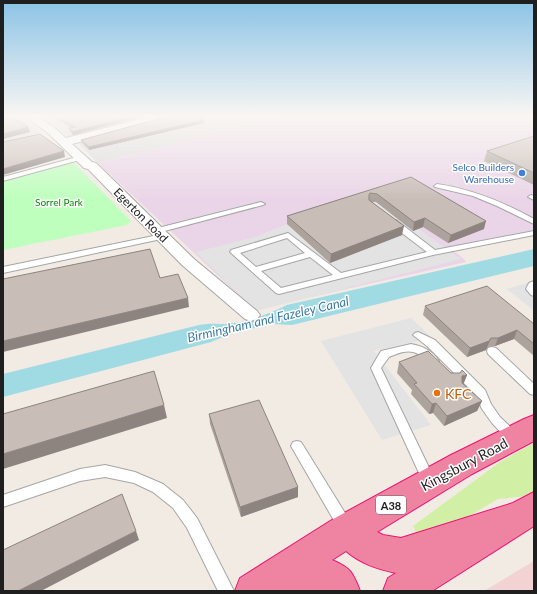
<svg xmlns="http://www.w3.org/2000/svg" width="537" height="594" font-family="Lato,sans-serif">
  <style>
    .residential { fill: #dddcdc }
    .commercial { fill: #f3d2d3 }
    .industrial { fill: #ead5e8 }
    .grass { fill: #d1f0a5 }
    .park { fill: #beffbd }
    .parking { fill: #e3e3e3 }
    .water { fill: #a0dae3 }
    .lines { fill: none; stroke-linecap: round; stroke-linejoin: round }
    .lane-casing { stroke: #a6a6a6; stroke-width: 2 }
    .street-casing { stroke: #a6a6a6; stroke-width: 2 }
    .highway-casing { stroke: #ec1372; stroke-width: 2 }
    .lane { fill: #fff; fill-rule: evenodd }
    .street { fill: #fff; fill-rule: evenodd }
    .highway { fill: #ef84a2; fill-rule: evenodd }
    .wall { fill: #ada39d }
    .shaded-wall { fill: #8d8480 }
    .building { fill: #c9bdb7; stroke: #8d8480 }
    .shop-dot { fill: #3f7fe0; stroke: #fff; stroke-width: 1.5 }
    .food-dot { fill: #e8710a; stroke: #fff; stroke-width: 1.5 }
    .labels { text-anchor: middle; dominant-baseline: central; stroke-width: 3; stroke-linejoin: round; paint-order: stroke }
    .far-shop-label { font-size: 10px; fill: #366cbe; stroke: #fff; text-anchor: end }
    .far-park-label { font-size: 10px; fill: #028901; stroke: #fff }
    .shield { fill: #fff; stroke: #626262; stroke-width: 1 }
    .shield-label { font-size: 11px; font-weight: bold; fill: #1f1f1f }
    .street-label { font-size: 12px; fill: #1f1f1f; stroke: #fff }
    .water-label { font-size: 13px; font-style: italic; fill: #3c7ca7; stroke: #fff }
    .near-food-label { font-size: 14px; fill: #c56008; stroke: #fff; text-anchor: start }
    .near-street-label { font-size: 14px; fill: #1f1f1f; stroke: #fff }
  </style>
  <rect width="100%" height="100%" fill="#f1ebe4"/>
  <g class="residential">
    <polygon points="3,116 18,116 41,132 3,141"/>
    <polygon points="45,116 148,117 72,136 68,136"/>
    <polygon points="185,116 286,116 98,163 79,144 79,142"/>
  </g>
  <polygon class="commercial" points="534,561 534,591 484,591"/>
  <polygon class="industrial" points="286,116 534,116 534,230 449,247 464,259 466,262 267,307 256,311 98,163"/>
  <polygon class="grass" points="534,443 534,493 530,496 498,499 459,522 435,533 416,533 413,526 500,462"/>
  <polygon class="park" points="73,162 131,221 127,225 3,250 3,181"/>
  <g class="parking">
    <polygon points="373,197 461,259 256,311 196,252 255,237 287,224 330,263 399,236 354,202"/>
    <polygon points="534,281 534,311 507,289"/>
    <polygon points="411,318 432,338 374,351 431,425 382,440 321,341"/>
  </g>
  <path class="water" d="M534,249V266L292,325L272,324L233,333L211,342L3,397V374L199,325C209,323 218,324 227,324C248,322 269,314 287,305Z"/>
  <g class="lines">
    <g class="lane-casing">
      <g id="lane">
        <polygon points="81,156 83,157 83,159 3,181 3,177"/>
        <path d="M437,184C472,189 503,202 534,219V224L497,206L473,196L435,187L434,186Z"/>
        <polygon points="531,195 534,196 534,200 528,197"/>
        <polygon points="261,202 265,204 263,205 157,233 153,231 154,229"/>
        <path d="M390,220H396L435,250L534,231V235L433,255L279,294L276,293L230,252L231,250L288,233L341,273L427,252L390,224ZM287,238L305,253L256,267L240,253ZM310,257L333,275L281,288L261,271Z"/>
        <polygon points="163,234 166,234 167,236 166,238 3,273 3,267"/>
        <polygon points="534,281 534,296 531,295 526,289 529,283"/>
        <polygon points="418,332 435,340 485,390 491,404 500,417 517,433 519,437 517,441 513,442 509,441 492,423 482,409 476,395 427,346 413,335 415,333"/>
        <path d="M411,344C422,346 433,351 439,361L438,364C428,367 423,354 413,352C405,350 396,354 389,357L381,368L435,480L434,484L429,486L424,484L371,368L381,351Z"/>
        <polygon points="492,347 496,348 534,384 534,395 530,394 488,354 487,351 488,348"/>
        <polygon points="297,441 301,442 350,521 352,526 350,531 345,533 340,531 291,446 293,442"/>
        <polygon points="105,465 135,472 163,484 183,500 197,518 234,591 218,591 187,528 173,508 153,492 134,483 105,477 80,481 3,507 3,495 80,469"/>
      </g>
    </g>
    <g class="street-casing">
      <polygon id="street" points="25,116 37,116 56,129 66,138 152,116 170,116 169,118 72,144 92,162 96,163 194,259 257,311 260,315 257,319 251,321 245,319 182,265 88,169 84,168 48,133"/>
    </g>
    <g class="highway-casing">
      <path id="highway" d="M534,415V441L472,474L377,532L383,535L401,538L513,503L534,492V526L432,591H383L388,578L396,573C378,569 361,564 346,551L332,560C351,568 353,573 360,591H235L240,578L335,518L451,455L524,419Z"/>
    </g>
    <use href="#lane" class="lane"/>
    <use href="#street" class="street"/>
    <use href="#highway" class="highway"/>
  </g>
  <g class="wall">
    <polygon points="51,116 144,116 73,135 70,131 69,128 72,128 51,117"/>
    <polygon points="204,120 204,123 89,150 82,143 81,140"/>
    <polygon points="534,136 534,185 484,161 487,151"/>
    <polygon points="411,177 484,229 448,243 423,227 413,231 376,202 371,202 402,235 330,263 287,224 287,216"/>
    <polygon points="425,306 534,324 534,356 514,339 495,346 488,347 486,350 467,357 423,315"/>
    <polygon points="399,362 451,373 467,375 463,385 482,401 477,411 444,426 433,413 429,414 411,394 412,390 397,373"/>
    <polygon points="209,414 298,487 298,497 241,517 210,424"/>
  </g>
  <g class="shaded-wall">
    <polygon points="133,116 144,116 73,135 72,132"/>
    <polygon points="204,120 204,123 89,150 89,147"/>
    <polygon points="28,127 30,132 3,139 3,134"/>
    <polygon points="64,151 65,157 3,175 3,169"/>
    <polygon points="425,218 423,227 413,231 414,222"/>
    <polygon points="486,221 484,229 448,243 451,235"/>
    <polygon points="404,226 402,235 330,263 331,254"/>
    <polygon points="188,298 189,307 3,352 3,341"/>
    <polygon points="517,330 514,339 495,346 498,338"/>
    <polygon points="491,338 486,350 467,357 470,348"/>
    <polygon points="467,375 463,385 459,387 462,376"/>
    <polygon points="482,401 477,411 444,426 447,416"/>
    <polygon points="436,403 433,413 429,414 432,404"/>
    <polygon points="164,405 167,418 3,469 3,454"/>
    <polygon points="298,487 298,497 241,517 240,507"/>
    <polygon points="136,531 139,540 41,591 18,591"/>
  </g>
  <g class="building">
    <polygon points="3,116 5,116 7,117 10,117 17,122 20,121 28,127 3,134"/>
    <polygon points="54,116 133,116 72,132 69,128 76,127"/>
    <polygon points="169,116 198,116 204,120 89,147 81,140"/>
    <polygon points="40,134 64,151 3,169 3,142"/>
    <polygon points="534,136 534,173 487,151"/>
    <polygon points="411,177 486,221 451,235 425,218 414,222 377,194 370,193 369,195 369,200 404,226 331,254 287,216"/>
    <polygon points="150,249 160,278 178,274 188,298 3,341 3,279"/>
    <polygon points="487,286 534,324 534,344 517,330 498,338 491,338 489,341 470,348 425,306"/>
    <polygon points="428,351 451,373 460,373 462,370 467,375 462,376 462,383 482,401 447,416 436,403 432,404 414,384 417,383 399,362"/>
    <polygon points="154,371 164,405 3,454 3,414"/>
    <polygon points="259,400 298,487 240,507 209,414"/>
    <polygon points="122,494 136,531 18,591 3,591 3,550"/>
  </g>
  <linearGradient id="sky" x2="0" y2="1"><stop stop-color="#8bc3e6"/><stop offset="0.58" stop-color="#f9f6f3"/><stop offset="1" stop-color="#f9f6f3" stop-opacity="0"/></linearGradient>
  <rect width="537" height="200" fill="url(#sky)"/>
  <circle class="shop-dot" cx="522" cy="173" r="4"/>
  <circle class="food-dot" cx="437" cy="393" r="4"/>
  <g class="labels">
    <g class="far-shop-label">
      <text x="514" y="167">Selco Builders<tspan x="514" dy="12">Warehouse</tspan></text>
    </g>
    <g class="far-park-label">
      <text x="59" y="202">Sorrel Park</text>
    </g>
    <rect class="shield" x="376" y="496" width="30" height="18" rx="3"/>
    <g class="shield-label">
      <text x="391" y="505">A38</text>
    </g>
    <g class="street-label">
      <text transform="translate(141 215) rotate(45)">Egerton Road</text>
    </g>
    <g class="water-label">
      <text transform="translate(268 319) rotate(-13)">Birmingham and Fazeley Canal</text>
    </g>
    <g class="near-food-label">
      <text x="445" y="393">KFC</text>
    </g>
    <g class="near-street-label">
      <text transform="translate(464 464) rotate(-28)">Kingsbury Road</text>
    </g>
  </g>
  <rect width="537" height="594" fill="none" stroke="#1f1f1f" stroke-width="8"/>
</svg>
